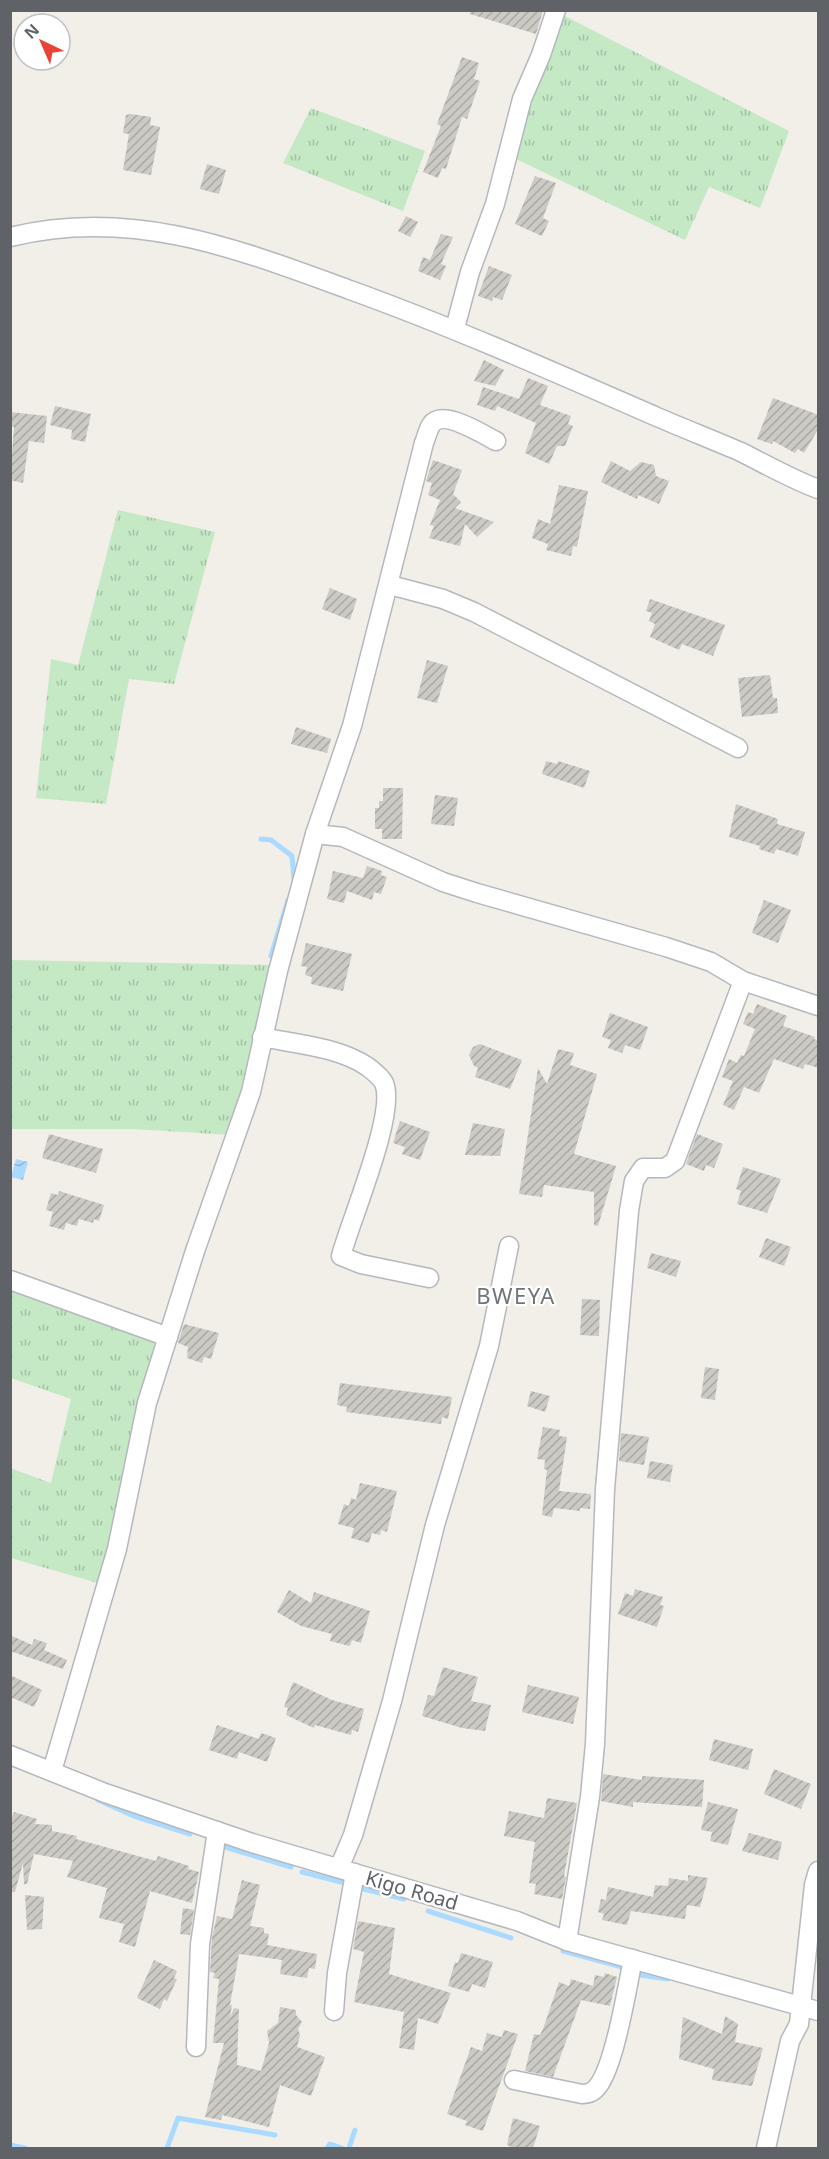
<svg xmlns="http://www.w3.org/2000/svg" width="829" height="2159" font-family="'Noto Sans',sans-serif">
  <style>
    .grass { fill: url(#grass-tufts) }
    .water { fill: url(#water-waves) }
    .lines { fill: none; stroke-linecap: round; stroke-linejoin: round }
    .stream { stroke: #aadaff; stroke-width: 5 }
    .building { fill: url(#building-hatch) }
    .minor-casing { stroke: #b5b8bc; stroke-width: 21 }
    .minor { stroke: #fff; stroke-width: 18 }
    .labels { text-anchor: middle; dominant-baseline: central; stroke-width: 4.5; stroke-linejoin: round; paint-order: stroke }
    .street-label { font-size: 20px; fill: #5f6368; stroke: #fff }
    .quarter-label { font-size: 22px; letter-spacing: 1.5px; fill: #70757a; stroke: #fff }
  </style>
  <defs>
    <pattern id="grass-tufts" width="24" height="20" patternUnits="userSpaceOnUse" patternTransform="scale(1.5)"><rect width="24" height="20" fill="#c5e8c5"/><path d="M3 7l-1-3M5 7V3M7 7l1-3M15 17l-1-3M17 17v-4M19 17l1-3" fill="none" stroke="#a3c0a4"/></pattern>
    <pattern id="water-waves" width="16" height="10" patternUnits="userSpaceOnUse" patternTransform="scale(1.5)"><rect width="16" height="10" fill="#aadaff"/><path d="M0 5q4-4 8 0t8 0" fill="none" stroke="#8eb4d2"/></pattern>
    <pattern id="building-hatch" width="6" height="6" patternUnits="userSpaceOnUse" patternTransform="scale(1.5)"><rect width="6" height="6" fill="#cccac5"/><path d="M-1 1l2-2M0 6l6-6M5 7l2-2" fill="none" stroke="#a9a8a4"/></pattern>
  </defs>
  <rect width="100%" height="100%" fill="#f1efe8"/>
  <g class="grass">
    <polygon points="561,14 789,131 760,208 709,187 685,240 516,159 524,113"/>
    <polygon points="311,108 425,151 403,211 283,163"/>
    <polygon points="118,510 215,532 174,684 129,679 106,804 36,798 51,659 78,665"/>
    <polygon points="11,960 274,965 232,1135 133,1129 11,1129"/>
    <polygon points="11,1290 149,1338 157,1347 101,1584 11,1558 10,1468 51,1483 71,1399 11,1378"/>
  </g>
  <polygon class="water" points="16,1159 28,1162 23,1180 11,1177"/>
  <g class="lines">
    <g class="stream">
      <polyline points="261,839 271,840 292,856 294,880"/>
      <polyline points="271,956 288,900"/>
      <polyline points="98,1800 134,1816 190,1834"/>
      <polyline points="225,1847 291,1867"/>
      <polyline points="302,1872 345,1883"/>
      <polyline points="360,1888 404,1899"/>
      <polyline points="428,1911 511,1938"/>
      <polyline points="563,1951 626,1968"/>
      <polyline points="640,1975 668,1979"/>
      <polyline points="10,2145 25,2148"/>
      <polyline points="167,2148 178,2118 275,2135"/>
      <polyline points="327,2148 330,2144 342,2148"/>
      <polyline points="349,2148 355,2130"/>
    </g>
  </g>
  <g class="building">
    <polygon points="470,10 543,10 536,34 470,14"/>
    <polygon points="462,57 479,63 474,79 480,81 467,119 462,117 446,169 442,168 438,178 423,172 441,126 437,124"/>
    <polygon points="131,114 151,117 150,125 160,127 151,175 123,170 129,134 123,133 126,115"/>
    <polygon points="207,164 226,170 219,194 200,189"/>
    <polygon points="535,176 556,183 543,218 549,221 542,236 515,224"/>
    <polygon points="406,216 418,222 410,237 398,231"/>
    <polygon points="441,234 453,237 441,264 446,266 440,280 418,271 423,257 430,260"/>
    <polygon points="489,266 512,275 502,300 493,297 492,301 478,296"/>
    <polygon points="484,360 504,370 495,386 474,381"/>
    <polygon points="528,378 548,386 540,405 571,416 568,424 573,426 565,446 557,446 549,464 525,453 536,423 497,406 495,411 477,405 483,387 519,399"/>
    <polygon points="773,398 819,415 819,428 804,453 798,449 795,453 773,441 772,444 757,439"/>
    <polygon points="55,406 91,414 85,442 71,439 72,430 50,425"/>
    <polygon points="10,412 47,416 44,443 29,441 23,483 10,480 14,427 10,426"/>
    <polygon points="433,460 462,470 453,494 461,502 455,508 494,522 477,537 465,524 460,546 429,538 434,526 430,525 440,500 428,495 432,483 426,481"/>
    <polygon points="611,461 630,471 641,462 654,465 656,476 669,481 659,504 638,495 637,499 601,482"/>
    <polygon points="559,485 588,491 577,547 573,546 571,556 546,550 548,544 532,538 538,519 550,524"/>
    <polygon points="330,588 357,599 350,620 322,609"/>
    <polygon points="650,599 725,625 713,656 682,644 679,650 650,637 655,624 649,621 652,613 646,611"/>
    <polygon points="427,660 448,666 437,703 417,698"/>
    <polygon points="770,675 773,698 777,698 778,713 742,717 738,678"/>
    <polygon points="296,727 331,739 327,753 291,744"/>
    <polygon points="546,761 557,764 558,761 590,771 584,788 542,774"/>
    <polygon points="383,788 403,788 402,839 382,839 382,829 375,829 375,808 379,808 379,801 383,801"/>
    <polygon points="435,795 458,798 454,826 431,824"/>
    <polygon points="736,804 778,819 777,824 805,832 798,856 776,849 774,854 759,849 760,846 729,837"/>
    <polygon points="367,866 382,871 381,875 387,877 381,894 374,892 372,900 347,891 344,903 327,899 333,871 363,878"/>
    <polygon points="764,900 791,910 778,943 752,933"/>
    <polygon points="306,943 352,954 343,991 311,984 312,977 305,975 307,967 301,966"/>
    <polygon points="757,1004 787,1016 783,1026 815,1037 814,1039 819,1041 819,1068 805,1064 803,1069 774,1059 759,1093 744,1087 734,1110 723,1105 733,1081 722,1077 729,1059 737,1063 741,1055 744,1056 755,1029 743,1024 748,1012 753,1014"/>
    <polygon points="610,1013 648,1027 640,1050 625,1045 622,1053 608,1048 611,1040 602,1037"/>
    <polygon points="480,1044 522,1060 510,1089 475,1077 478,1068 474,1066 469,1055 473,1047"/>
    <polygon points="558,1049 574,1053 570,1065 597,1074 574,1154 616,1166 598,1226 594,1225 594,1192 544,1185 542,1197 519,1194 538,1068 547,1084"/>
    <polygon points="400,1121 430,1132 420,1160 402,1154 405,1147 393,1143"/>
    <polygon points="473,1123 505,1129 500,1156 465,1155"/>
    <polygon points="49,1134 103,1149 96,1173 42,1158"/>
    <polygon points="697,1134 723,1144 714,1168 706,1165 704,1171 686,1164"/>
    <polygon points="743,1167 781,1179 767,1213 737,1204 741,1191 736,1189"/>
    <polygon points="59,1191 104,1205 99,1221 94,1219 93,1223 79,1219 77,1226 66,1223 64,1230 49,1226 53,1212 46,1210 51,1193 58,1195"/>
    <polygon points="766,1238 791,1247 784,1266 759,1257"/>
    <polygon points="651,1253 681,1261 676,1277 647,1268"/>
    <polygon points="582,1299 600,1300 599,1336 580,1335"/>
    <polygon points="184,1324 219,1333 211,1359 204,1357 202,1363 187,1358 188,1347 178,1343"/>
    <polygon points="705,1367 719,1369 715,1400 701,1398"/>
    <polygon points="340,1383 452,1397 448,1419 442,1417 441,1424 346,1412 347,1407 337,1405"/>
    <polygon points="531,1391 550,1396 545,1412 527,1406"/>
    <polygon points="543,1427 560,1430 559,1436 567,1437 559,1491 591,1494 590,1509 580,1508 580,1511 554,1508 552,1517 542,1515 547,1470 544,1469 545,1460 537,1459"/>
    <polygon points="621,1433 649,1437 644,1465 619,1461"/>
    <polygon points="650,1461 673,1465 670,1482 647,1478"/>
    <polygon points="360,1483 397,1491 387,1532 381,1530 380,1535 372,1533 369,1543 351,1538 354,1528 338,1524 344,1504 349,1506 351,1498 356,1500"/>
    <polygon points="635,1589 663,1597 660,1605 664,1606 657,1627 618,1614 625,1593 633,1596"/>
    <polygon points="289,1590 311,1603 314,1592 370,1611 361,1643 352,1640 350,1646 330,1641 332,1634 301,1626 277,1612"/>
    <polygon points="10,1635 32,1645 34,1639 47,1643 44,1650 67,1660 63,1669 10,1651"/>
    <polygon points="443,1667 478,1677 471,1701 491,1705 485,1731 462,1728 422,1716 428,1695 434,1696"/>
    <polygon points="10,1675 42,1690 34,1707 10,1697"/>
    <polygon points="293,1682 332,1700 364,1709 358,1732 352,1730 351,1735 315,1725 314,1728 286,1715 288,1708 284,1707"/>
    <polygon points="528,1685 579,1697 573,1724 522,1712"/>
    <polygon points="217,1725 259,1739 261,1733 276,1738 267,1762 239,1752 237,1759 209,1750"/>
    <polygon points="714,1739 753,1749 748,1770 709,1760"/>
    <polygon points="774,1769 811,1784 801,1809 764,1794"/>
    <polygon points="603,1774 642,1780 642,1776 704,1780 702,1807 633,1802 633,1807 601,1801"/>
    <polygon points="547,1798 577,1803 564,1876 566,1877 562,1899 534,1894 536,1884 529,1883 535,1842 504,1836 509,1811 544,1818"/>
    <polygon points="708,1802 738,1809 728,1845 710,1841 712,1832 701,1830"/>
    <polygon points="14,1812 37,1819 35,1824 52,1825 52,1831 77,1836 76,1839 156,1861 158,1856 189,1866 188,1869 199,1872 192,1903 150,1891 135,1947 119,1942 124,1924 99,1918 107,1888 67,1877 73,1861 34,1854 27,1884 24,1884 23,1863 15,1892 10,1892 10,1823"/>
    <polygon points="749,1833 782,1842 778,1860 742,1851"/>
    <polygon points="688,1875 708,1878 700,1907 687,1905 685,1919 631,1911 627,1925 602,1920 604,1914 598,1912 601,1899 606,1900 608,1887 653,1897 655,1885 668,1886 669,1878 688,1881"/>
    <polygon points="242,1880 260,1885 250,1926 264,1928 264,1933 269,1934 267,1945 317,1954 315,1969 309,1968 307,1978 280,1974 282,1960 239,1954 230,2005 232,2005 230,2018 234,2008 239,2009 237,2065 261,2071 269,2043 267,2031 278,2023 280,2007 296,2010 296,2015 302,2022 298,2029 300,2035 297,2047 325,2057 311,2096 280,2085 269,2127 222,2115 221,2120 205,2117 224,2043 213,2043 219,1979 213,1978 215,1973 210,1972 212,1937 217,1916 232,1919"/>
    <polygon points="25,1895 44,1897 42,1929 27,1930"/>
    <polygon points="183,1908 194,1910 190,1935 180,1934"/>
    <polygon points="358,1921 395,1928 389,1974 451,1993 438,2024 418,2018 414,2050 399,2048 404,2012 354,2002 364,1952 353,1949"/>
    <polygon points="461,1953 493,1962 485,1988 472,1984 469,1992 448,1986 455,1962 458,1963"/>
    <polygon points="154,1960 177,1971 174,1978 177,1979 167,2001 164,1999 160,2009 137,1998"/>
    <polygon points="605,1973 617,1977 610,2006 581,2000 553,2077 525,2071 534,2034 540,2035 543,2029 559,1982 569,1986 571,1979 593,1986 595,1975 604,1977"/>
    <polygon points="725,2016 738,2024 735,2042 763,2048 752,2086 712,2080 714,2069 679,2059 683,2017 722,2034"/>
    <polygon points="504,2030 518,2034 483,2131 465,2125 467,2121 447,2114 471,2047 482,2051 487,2033 502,2037"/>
    <polygon points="513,2118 540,2126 533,2148 514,2148 507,2145"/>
  </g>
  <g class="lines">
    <g class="minor-casing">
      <g id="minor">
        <path d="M10,237C132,207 238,249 350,290C455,328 554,372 657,417C685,429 713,440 741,452C767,465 791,479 818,489"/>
        <polyline points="455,328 470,272 495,204 522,99 541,55 556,10"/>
        <polyline points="390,585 443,599 474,612 738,748"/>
        <polyline points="315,834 343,837 443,882 477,893 666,947 711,962 743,981 818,1006"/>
        <path d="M262,1037C296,1044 339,1047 368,1067C373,1071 381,1077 384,1083C397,1113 350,1221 341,1256L361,1264L429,1278"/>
        <polyline points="10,1280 168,1337"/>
        <polyline points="10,1755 105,1793 252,1843 517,1921 567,1941 818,2011"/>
        <path d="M52,1771L117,1549L147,1403L195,1251L251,1092L278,971L315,834L352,726L424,443C426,438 428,430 431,425C442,408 482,434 496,441"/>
        <polyline points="339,1868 353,1835 392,1701 435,1525 489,1346 509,1246"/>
        <polyline points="567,1941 590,1797 595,1744 605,1489 629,1211 634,1181 643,1168 665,1168 675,1161 743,981"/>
        <polyline points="334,2011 337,1973 355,1873"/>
        <polyline points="196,2047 200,1944 217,1831"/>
        <path d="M514,2080L582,2094C589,2094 594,2092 598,2086C615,2064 627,1988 633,1959"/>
        <polyline points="766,2148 790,2041 799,2024 814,1885 818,1871"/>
      </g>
    </g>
    <use href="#minor" class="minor"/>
  </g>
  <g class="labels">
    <g class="street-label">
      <text transform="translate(412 1890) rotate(16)">Kigo Road</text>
    </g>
    <g class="quarter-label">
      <text x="516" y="1295">BWEYA</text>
    </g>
  </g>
  <rect width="829" height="2159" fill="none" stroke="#5f6368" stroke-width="24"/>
  <g transform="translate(42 42) rotate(316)"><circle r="28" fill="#ffffff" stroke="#bfc1c3" stroke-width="1.5"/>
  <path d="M0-4.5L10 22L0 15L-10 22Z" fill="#ea4335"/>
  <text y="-9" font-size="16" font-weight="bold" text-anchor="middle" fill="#5f6368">N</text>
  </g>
</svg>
